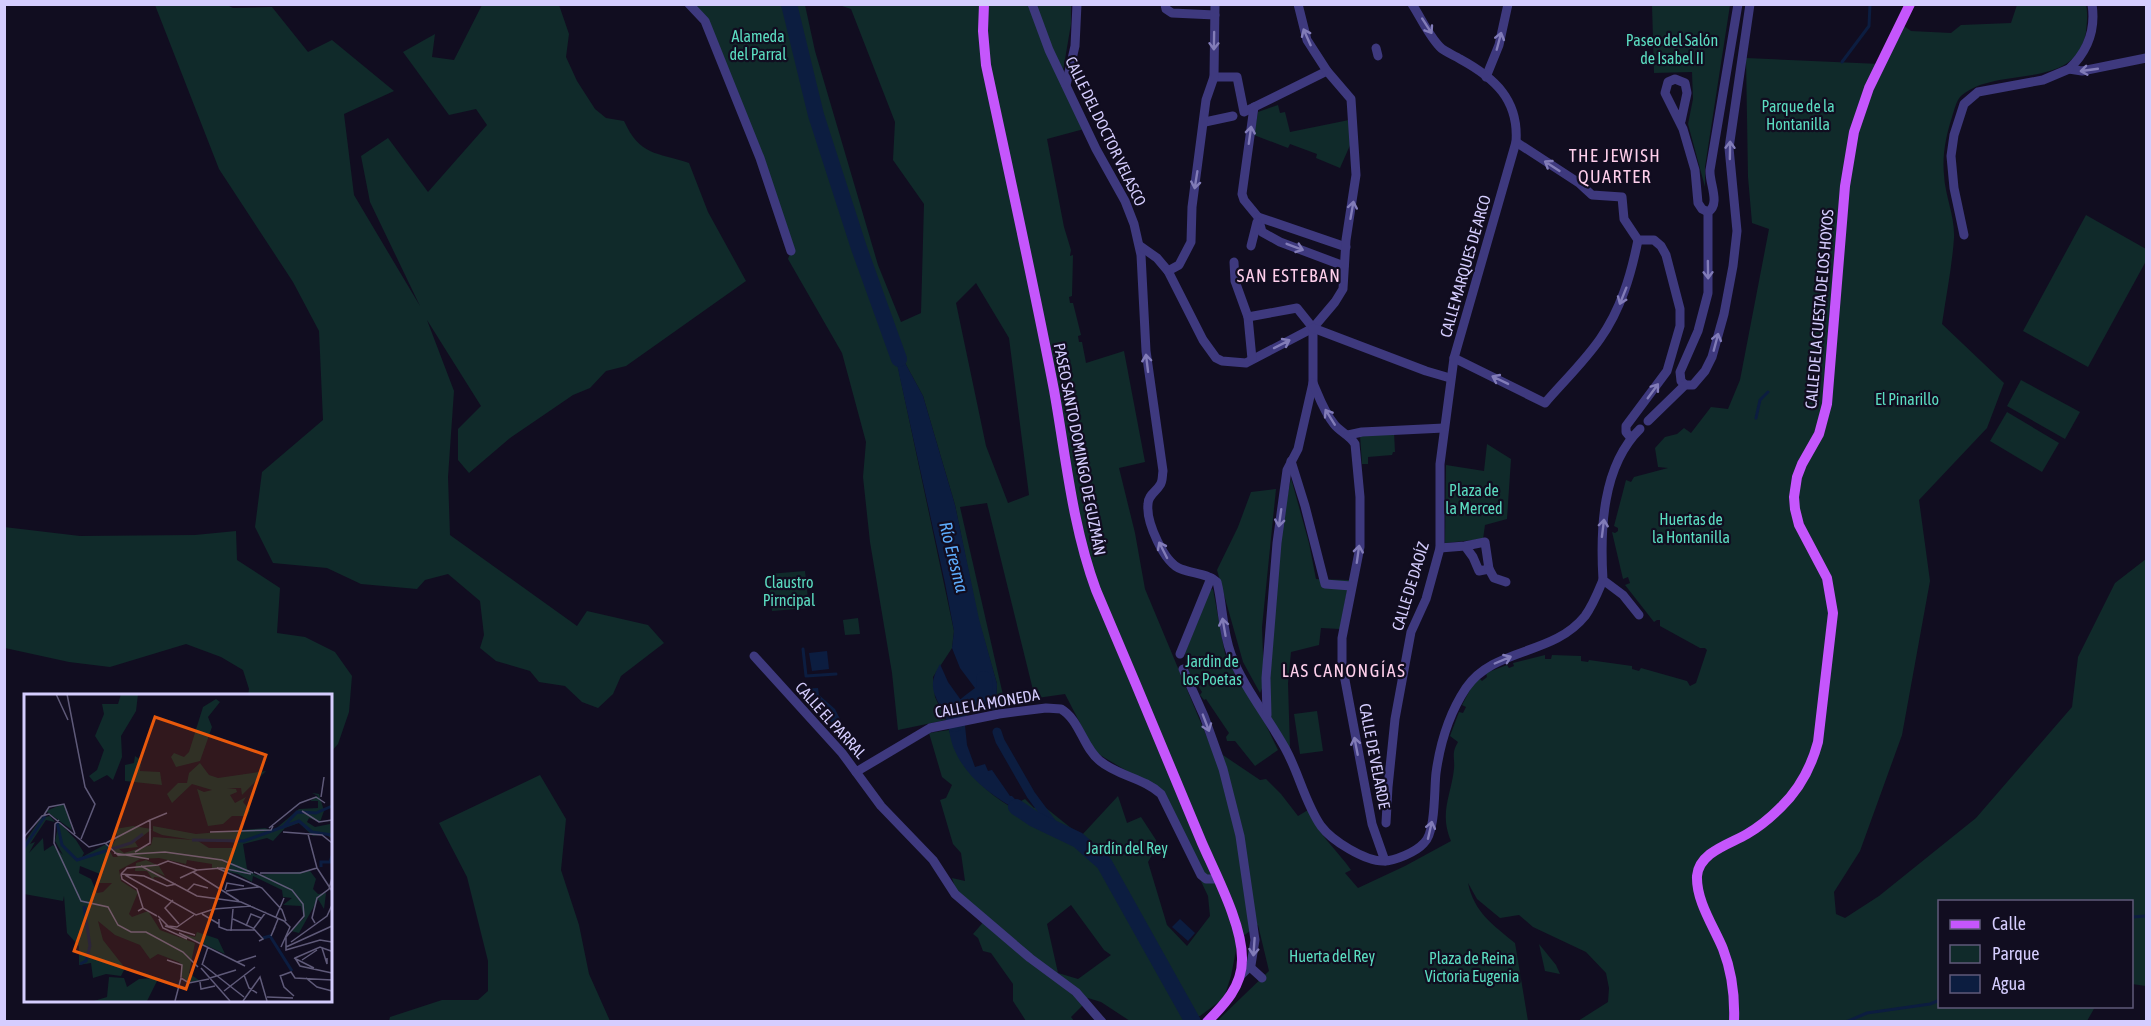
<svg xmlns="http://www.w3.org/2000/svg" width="2151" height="1026" font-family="'Asap Condensed',sans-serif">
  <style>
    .green { fill: #102a2a; fill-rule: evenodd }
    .water { fill: #0c1d40 }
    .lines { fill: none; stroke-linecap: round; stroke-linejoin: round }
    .stream { stroke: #0c1d40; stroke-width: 3 }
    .canal { stroke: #0c1d40; stroke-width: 9 }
    .river { stroke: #0c1d40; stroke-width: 16 }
    .minor { stroke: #3e397e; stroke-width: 9 }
    .major { stroke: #c556fc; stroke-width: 10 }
    .oneway { stroke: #827cb8 }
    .labels { text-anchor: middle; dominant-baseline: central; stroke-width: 4.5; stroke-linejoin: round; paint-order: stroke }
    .park-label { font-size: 16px; fill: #5bddc1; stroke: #110d20 }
    .street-label { font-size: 16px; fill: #d5cdfe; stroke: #110d20 }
    .neighbourhood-label { font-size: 18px; letter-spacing: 1.5px; fill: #fecfeb; stroke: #110d20 }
    .water-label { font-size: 18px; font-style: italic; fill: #5dacfc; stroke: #110d20 }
    .inset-river { fill: none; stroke: #0c1d40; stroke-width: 3 }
    .inset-road { fill: none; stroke: #5f5a79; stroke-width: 1.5 }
    .view { fill: #e8590c; fill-opacity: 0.15; stroke: #e8590c; stroke-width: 3 }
    .inset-edge { fill: none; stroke: #d5cdfe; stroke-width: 3 }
  </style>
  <rect width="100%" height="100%" fill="#110d20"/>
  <g class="green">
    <path d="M227,5L233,8L272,7L308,52L332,40L394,91L344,114L354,195L420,306L370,202L361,156L388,138L428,192L487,125L476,109L449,115L403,52L435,34L432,57L454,60L482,5H559L569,34L566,57L577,81L595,109L606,118L624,121C640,156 656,152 689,163L708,212L746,281L626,366L606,371L590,388L573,395L510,438L469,473L458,460V429L481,406L427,320L454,391L448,477L450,535L577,626L587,611L648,625L664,643L621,676L613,694L598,708L582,702L565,686L539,682L530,671L496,661L480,648L484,635L480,601L448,574L425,580L417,589L361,584L327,568L273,563L255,527L262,472L323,420L319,331L293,282L219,169L155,5Z"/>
    <path d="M689,5H805L815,51L878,265L901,322L921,313L924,204L893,160L895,122L851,9L839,5H1071V24L1062,77L1084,129L1047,139L1064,227L1071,250L1070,256L1073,255L1072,296L1069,297L1070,303H1073L1081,335L1078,336L1079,342H1082L1086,363L1124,351L1145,462L1119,468L1135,533L1145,589L1211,747L1260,780L1266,779L1281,794L1298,816L1308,810C1317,833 1337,850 1351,870L1345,873L1358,888L1405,866L1451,841C1439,813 1451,796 1454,769C1455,756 1451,754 1458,742L1450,736L1459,712L1463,713L1466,707L1462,705L1472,686L1479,678L1482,681L1487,677L1486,673L1507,665L1509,668L1514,666L1513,663L1545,655V659H1551L1552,655L1581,656V661L1588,662L1589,660L1632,666V669L1639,671L1641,668L1687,681L1690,686L1696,683L1707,650L1705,648H1700L1660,626V620H1657L1654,622L1625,585L1630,583L1628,577L1623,579L1612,532L1615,533L1618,531V528L1614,526L1626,480L1631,482L1634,477L1668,468L1658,467L1655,448L1665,437L1677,434L1684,428L1691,433L1711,407L1728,409L1740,380L1769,229L1752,223L1748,177L1746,58L1880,64L1900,23L1911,31L1951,33L1961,25L2011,23L2017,5H2086C2088,14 2087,22 2086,32C2075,93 1997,64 1961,96C1956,101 1954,111 1952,117C1946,136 1942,155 1944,175C1945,196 1955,216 1954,238C1952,267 1946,296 1942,324L2004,383L1987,428L1919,500L1930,581L1902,735L1860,851L1834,892L1836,914L1845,918L1879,896L1976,818L2072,707L2078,657L2115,583L2146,559V986L2132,984V902H1940V1006L2095,1007L2087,1021H1578L1608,1002L1609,988L1606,973L1586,952L1533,927L1519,915L1500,918L1477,899L1468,883C1474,912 1493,925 1515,943L1528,1021H1217L1269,971L1258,925L1238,940L1231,976L1224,998L1200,1016L1183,1021H1130L1101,1002L1088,998L1081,1000L1084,1004L1071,1017L1074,1021H1026L1013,1001V984L991,953L983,951L978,938L973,934L986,919L957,893L952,878L965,881L961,853L953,844L940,800L946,798L952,785L942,777L929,733L949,730C961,774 991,798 1031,818L1017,803L1025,799L1034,808L1041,804L1081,836L1118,796L1127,823L1141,817L1156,840L1155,850L1148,862L1167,925L1187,946L1210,916L1208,896L1157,789L1095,752L1065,694L996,704L997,684L978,618L955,505L923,396L892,339L954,631L952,648L933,677L935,697L946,720L898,730L892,673L870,542L863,477L866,442L842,353L788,259L791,251L705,21ZM976,283L1009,338L1029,495L1008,503L986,446L956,303ZM987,503L1033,690L1032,691L1003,695L960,507ZM1071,905L1104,950L1111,955L1078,979L1058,973L1047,924Z"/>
    <polygon points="1652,5 1730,5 1705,167 1705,187 1688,124 1693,99 1692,72 1654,73"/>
    <polygon points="1278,105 1280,113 1285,112 1290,132 1349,120 1351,143 1340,168 1316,158 1317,154 1290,144 1288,148 1254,135 1258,112"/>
    <polygon points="2086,215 2146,249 2146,261 2088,367 2023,331"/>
    <polygon points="2021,380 2080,412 2065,439 2007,406"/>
    <polygon points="2007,412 2059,443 2042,472 1990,441"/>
    <polygon points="1394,432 1395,452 1393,452 1392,455 1368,457 1368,464 1362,464 1360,435"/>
    <polygon points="1487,444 1511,459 1507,519 1485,525 1483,539 1445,543 1446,465 1484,471"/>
    <polygon points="1291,478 1309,543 1316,579 1349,580 1340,629 1321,628 1319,645 1291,652 1288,683 1290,749 1269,717 1268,663 1280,535"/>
    <polygon points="1276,489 1262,627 1264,684 1260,693 1243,662 1217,570 1238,527 1251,492"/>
    <polygon points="4,527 80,536 195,535 236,531 237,560 280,588 277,633 305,637 335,652 352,676 349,712 338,744 330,753 330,696 248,696 249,689 243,670 221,657 186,644 110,667 69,662 5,648"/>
    <polygon points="805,571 809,608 772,611 768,574"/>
    <polygon points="1213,589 1225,654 1237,678 1265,723 1278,750 1255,766 1235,741 1227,741 1226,737 1229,733 1206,699 1204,700 1200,695 1202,692 1187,669 1192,666 1191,663 1186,663 1185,653 1210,590"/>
    <polygon points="858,618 860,634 845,635 843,620"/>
    <polygon points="1317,711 1323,751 1300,754 1294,714"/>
    <polygon points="540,775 566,819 561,870 579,925 589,974 610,1021 389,1021 390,1017 442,1000 478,1000 488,991 488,961 467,877 439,823"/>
    <polygon points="1539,944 1556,965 1560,974 1545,971"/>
  </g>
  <g class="water">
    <polygon points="891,337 923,396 955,505 979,619 997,684 996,709 989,710 975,694 978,692 960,668 952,648 954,631 945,583"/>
    <polygon points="827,651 829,669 812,671 809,653"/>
    <path d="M940,664L948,682L968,710L964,716L967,745L975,767L985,764L988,771L992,770L1010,796H1012L1034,819C1004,804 969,783 955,751C950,741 950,730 946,720C937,695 925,690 940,664Z"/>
    <polygon points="818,688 819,695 835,709 840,719 834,725 800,689"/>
    <polygon points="1180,919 1195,933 1188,941 1172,927"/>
  </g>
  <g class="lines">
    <g class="stream">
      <polyline points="1842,62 1869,26 1870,4"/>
      <polyline points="1756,418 1760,400 1768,392"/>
      <polyline points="803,649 806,676 836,674"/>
      <polyline points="2132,917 2146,916"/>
      <polyline points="1846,1022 1867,1013 1930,1004 1940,1000"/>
    </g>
    <polyline class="canal" points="997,732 1000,741 1031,795 1057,830"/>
    <g class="river">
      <polyline points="789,4 816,115 859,248 899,359"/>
      <path d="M955,724C956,709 972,701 983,692L985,688L984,679"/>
      <polyline points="1016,807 1034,819 1078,840 1104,863 1193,1022"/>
    </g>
    <g class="minor">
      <polyline points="689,4 705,21 760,158 791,251"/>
      <path d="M1032,4L1049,50L1096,149L1125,201L1134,224L1141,255L1146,351L1163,471C1162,476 1163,481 1160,485C1156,492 1148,495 1148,504C1146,522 1164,563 1181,569C1194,574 1207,573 1217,582C1223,606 1222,630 1231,654C1243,687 1268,717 1285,748C1299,773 1305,803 1321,826C1332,841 1365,861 1383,861C1395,861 1416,852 1424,843C1436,832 1434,789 1436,773C1440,744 1450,712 1466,688C1494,647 1553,656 1585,616C1593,605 1598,592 1603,580"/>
      <polyline points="1165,4 1166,9 1172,13 1215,15"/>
      <path d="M2092,4C2096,30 2087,52 2069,69L2082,71L2146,58"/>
      <polyline points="1376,48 1378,56"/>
      <polyline points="1214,77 1237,77 1244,112 1327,71"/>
      <polyline points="1486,77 1499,45 1508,4"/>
      <polyline points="1066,85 1075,46 1077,4"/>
      <polyline points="1254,107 1242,194 1244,200 1258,217 1262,232 1280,242 1344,266"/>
      <polyline points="1681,121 1687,93 1685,83 1675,79 1668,82 1665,93 1683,129 1695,170 1698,203 1702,209 1708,212"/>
      <polyline points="1205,122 1233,116"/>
      <polyline points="1516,142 1579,183 1592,195 1622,197 1624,219 1638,240 1654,240 1661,246 1666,255 1680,309 1680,326 1667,371 1626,426 1626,432 1631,438"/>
      <path d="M1708,212C1721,204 1709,183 1710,170L1738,4"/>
      <polyline points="1258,217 1346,247"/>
      <polyline points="1964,235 1954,188 1951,156 1954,135 1964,104 1978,92 2043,80 2069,69"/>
      <polyline points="1140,246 1157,258 1168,271 1203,340 1216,358 1222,361 1246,363 1313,328 1335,302 1343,289 1346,240 1356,175 1351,99 1327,71 1307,40 1298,4"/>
      <polyline points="1251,246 1257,222"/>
      <polyline points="1234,262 1235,281 1248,317 1252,359"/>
      <polyline points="1168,271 1179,265 1191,242 1192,207 1206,100 1214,77 1215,4"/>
      <polyline points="1248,317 1297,308 1313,328 1313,383 1298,449 1287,470 1277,543 1266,678 1267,715"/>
      <polyline points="1313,328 1426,371 1450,378"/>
      <path d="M1454,358L1545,403C1563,382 1584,362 1600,339C1621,309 1631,275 1638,240"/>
      <path d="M1313,383C1319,397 1324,412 1334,424C1340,432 1350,435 1355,444L1360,497V547L1342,638V664L1372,824L1385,861"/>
      <polyline points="1685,385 1681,381 1680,372 1698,331 1708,293 1708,212"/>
      <polyline points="1648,421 1685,385 1693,385 1705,371 1712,357 1724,314 1733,266 1737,231 1729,148 1750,4"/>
      <polyline points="1348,435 1362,432 1444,428"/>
      <polyline points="1291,461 1305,506 1325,584 1351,586"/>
      <polyline points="1440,548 1465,546 1473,557 1479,571 1489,569 1485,542 1465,546"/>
      <polyline points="1489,569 1494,578 1506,582"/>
      <path d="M1639,615L1623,595L1603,580C1600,530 1602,466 1640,429"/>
      <polyline points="1180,654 1211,578"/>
      <path d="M754,656L842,753L856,772L930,728L999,714L1046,708L1061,709C1080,720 1083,748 1100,761C1118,776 1144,778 1161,794L1201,875L1206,879H1217"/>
      <polyline points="1183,669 1204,716 1223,769 1240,836 1255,940 1251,965 1239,977"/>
      <polyline points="856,772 881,806 933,860 955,894 1030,958 1076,992 1102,1022"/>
      <path d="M1386,823L1388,787L1395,719L1411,632L1426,599L1440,548V464L1454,358L1516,142C1519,100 1495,78 1460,59C1454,55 1445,52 1440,47C1429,36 1421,18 1412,4"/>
      <polyline points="1250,967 1262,978"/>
    </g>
    <g class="major">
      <path d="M984,4L983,31L986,65C1009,173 1033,281 1054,390C1066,457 1072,525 1096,590C1132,674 1167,759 1202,843C1216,875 1243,926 1242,960C1242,986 1225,1004 1207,1022"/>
      <path d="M1734,1022C1735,997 1732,972 1723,949C1714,927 1696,901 1697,876C1699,852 1730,844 1747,834C1759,827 1770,818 1780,808C1799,790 1811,768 1818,742L1833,613L1827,578L1799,525L1795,509L1794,497L1797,477L1802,464L1819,434L1827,404L1845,186L1854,132L1869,88L1910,4"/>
    </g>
  </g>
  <defs><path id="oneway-shaft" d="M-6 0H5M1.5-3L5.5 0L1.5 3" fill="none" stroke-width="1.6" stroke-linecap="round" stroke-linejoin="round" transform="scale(1.5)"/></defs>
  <g class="oneway">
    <use href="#oneway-shaft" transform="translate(1427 26) rotate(57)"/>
    <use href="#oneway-shaft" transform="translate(1307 37) rotate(-114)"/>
    <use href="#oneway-shaft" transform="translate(1214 41) rotate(91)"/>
    <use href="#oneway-shaft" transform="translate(1499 41) rotate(-75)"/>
    <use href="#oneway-shaft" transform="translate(2089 70) rotate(172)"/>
    <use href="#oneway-shaft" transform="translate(1250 135) rotate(-82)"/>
    <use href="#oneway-shaft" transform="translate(1730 150) rotate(-89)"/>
    <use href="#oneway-shaft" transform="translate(1552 166) rotate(-147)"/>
    <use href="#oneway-shaft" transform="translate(1196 180) rotate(99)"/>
    <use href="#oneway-shaft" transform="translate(1352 210) rotate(-80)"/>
    <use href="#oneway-shaft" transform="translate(1295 247) rotate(21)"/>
    <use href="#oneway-shaft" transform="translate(1708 270) rotate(89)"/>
    <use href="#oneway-shaft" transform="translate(1623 296) rotate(112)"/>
    <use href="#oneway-shaft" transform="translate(1716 342) rotate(-75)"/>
    <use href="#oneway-shaft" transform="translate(1282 344) rotate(-27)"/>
    <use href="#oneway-shaft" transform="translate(1147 363) rotate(-97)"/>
    <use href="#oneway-shaft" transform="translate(1500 380) rotate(-154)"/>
    <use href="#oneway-shaft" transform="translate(1653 391) rotate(-54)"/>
    <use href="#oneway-shaft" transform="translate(1330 417) rotate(-122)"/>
    <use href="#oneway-shaft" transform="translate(1280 518) rotate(98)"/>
    <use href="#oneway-shaft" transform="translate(1603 528) rotate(-83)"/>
    <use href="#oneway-shaft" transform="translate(1163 550) rotate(-117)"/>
    <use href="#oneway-shaft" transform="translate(1358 554) rotate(-82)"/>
    <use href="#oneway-shaft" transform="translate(1224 627) rotate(-100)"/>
    <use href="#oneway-shaft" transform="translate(1503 660) rotate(-23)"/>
    <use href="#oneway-shaft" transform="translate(1206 723) rotate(69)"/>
    <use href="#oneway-shaft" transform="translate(1356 746) rotate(-101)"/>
    <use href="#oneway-shaft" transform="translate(1430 830) rotate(-77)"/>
    <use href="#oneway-shaft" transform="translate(1254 947) rotate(94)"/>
  </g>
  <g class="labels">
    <g class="park-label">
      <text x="758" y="36">Alameda<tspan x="758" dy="18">del Parral</tspan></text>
      <text x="1672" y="40">Paseo del Salón<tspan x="1672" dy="18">de Isabel II</tspan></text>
      <text x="1798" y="106">Parque de la<tspan x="1798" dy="18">Hontanilla</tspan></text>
      <text x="1907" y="399">El Pinarillo</text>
      <text x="1474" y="490">Plaza de<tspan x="1474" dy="18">la Merced</tspan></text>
      <text x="1691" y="519">Huertas de<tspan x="1691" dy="18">la Hontanilla</tspan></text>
      <text x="789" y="582">Claustro<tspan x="789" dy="18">Pirncipal</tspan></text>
      <text x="1212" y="661">Jardin de<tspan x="1212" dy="18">los Poetas</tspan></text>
      <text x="1127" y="848">Jardín del Rey</text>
      <text x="1332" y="956">Huerta del Rey</text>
      <text x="1472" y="958">Plaza de Reina<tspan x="1472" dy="18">Victoria Eugenia</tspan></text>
    </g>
    <g class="street-label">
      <text transform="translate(1106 131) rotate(64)">CALLE DEL DOCTOR VELASCO</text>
      <text transform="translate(1465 266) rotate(-74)">CALLE MARQUES DE ARCO</text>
      <text transform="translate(1819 309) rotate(-85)">CALLE DE LA CUESTA DE LOS HOYOS</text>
      <text transform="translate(1080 449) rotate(79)">PASEO SANTO DOMINGO DE GUZMÁN</text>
      <text transform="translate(1410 586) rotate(-73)">CALLE DE DAOÍZ</text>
      <text transform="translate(987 703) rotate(-10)">CALLE LA MONEDA</text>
      <text transform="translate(831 720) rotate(48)">CALLE EL PARRAL</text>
      <text transform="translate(1375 756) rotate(79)">CALLE DE VELARDE</text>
    </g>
    <g class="neighbourhood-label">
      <text x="1615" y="155">THE JEWISH<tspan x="1615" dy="21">QUARTER</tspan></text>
      <text x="1289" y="275">SAN ESTEBAN</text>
      <text x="1344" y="670">LAS CANONGÍAS</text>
    </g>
    <g class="water-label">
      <text transform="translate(954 557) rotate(76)">Río Eresma</text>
    </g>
  </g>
  <g transform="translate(24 694)">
    <rect width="308" height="308" fill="#110d20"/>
    <path d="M97,0H114L112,17L97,42L98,63L89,86L83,81L70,88L65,82L73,76L80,56L71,42L80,20L78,10H94ZM192,5L196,8L184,23L188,33L176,67L152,73L147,63L150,59L160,63L165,58L179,13ZM111,62L117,66L116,77L136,78L138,91L101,87V71L110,69ZM176,69L185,81L194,84L242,77L218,101L217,94H203L212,95L213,98L206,101L211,109L222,103L219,108L226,116L223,122H208L199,130L184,132L173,95L180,98L188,96L168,90L148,109L143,100L154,89H163L165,79ZM288,99L295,100L300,117L296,128L285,124L283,128L291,133L306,130L307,144L301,140L289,142L275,129L261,134L249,147L243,144L219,150L223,175L232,181L286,177L292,185L289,195L294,200L302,199L300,215L294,205L275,239L267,237L280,224L277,212L259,211L268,204L259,203L258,196L229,182L228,188L214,180L188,174V170L163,166L162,170L135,164L116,165L95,176L97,187L114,198L105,220L108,223L124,217L136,236L171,249L165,279L176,287L165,288L158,283V271L155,268L134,260L126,265L116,251L91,241L74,227L79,246L101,274L97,282L82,280L69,284L67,269L55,271V252L43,239L40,202L39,207L0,200V149L17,124L26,122L31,128L22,126L6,150L11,148L5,159L19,144L20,157L29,151L39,161L31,147L35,128L52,146L60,159L58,163L82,150L89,163H94L87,154L93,142L91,135L109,132L128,135L111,148L114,153L95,155L100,159L127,151L129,143L170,146L138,141L129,137V132L172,140L241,134L249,137L275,115L294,114V107H286L294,102ZM174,147L206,148L213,149L209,154H185ZM56,172L76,180L74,189H88L79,198L73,199L67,185L55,179ZM39,110L43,116L48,136L22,117ZM122,166L133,171L117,172H135L141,182L124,174L142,184L130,183L129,186L123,177H111L112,169ZM173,238L194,245L201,260L158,240L171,243ZM85,283L100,284L103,293L115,285L130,284L133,287L123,307H70L83,303Z" fill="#102a2a" fill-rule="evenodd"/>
    <path class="inset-river" d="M33,128L38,151L53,166L107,149L119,140M258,134L273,118L292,119L308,112M168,146L220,147L275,127L288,138L308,141M0,154L21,122M297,173V168H306L308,162M239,244L246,242L268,277M56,270L62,267L66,252L60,212"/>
    <path class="inset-road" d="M32,0L44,26M43,0L61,93L71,110L57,145M297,103L300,83M278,117L295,128L308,126M20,121L25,113L40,110L51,140M35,126L31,130L30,149L57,207L84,213L94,231L107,238H122L159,258L174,273M245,134L276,109L292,103L301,109M186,138L247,136L249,132M259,138L298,141L308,149M284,140L293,174M0,143L18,122L25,120L65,153L81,149L94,161L141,158L198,166L229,179M82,149L126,126M111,158L126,149V126L143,119M90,159L125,165M134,171L144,167L173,176M117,172L173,202L217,208L260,227L266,233L257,253M193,174L238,194L258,216L262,227M169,178L215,207M230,178L268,196L279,210L280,222L262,243V256L296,246L308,248M236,179H276L293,174L308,197M97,180L120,182L143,192L152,190M97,180L98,185L113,195L119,214M97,180L103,174L134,171M101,181L172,221L190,215L227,212M156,184L173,176L198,174L227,180M201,196L203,189L220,192M163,197L170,190L184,194M202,197L235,193M149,206L141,214L155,230M114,217L119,214L133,222M178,220L195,230M134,222L144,232L153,233L170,221M252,223L260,204M135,225L139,234L163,245M195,225V233L203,236H231M209,225L229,234L239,245L235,247M291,229L288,224L293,204L305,195L308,184M141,232L171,241M222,232L227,220L237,224M251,233L247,242L254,225M230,234L242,218M207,237L209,215M155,239L221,272M267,248L303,222L308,211M262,253L308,232M298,254L303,270V264M270,264L290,274M271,264L276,272L308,279M271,264L296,253L307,257M143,266L158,271L157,283M278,266L293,256M213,268L232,262M178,270L220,303M178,271L184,253M177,274L206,307M220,281L225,294L233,299M256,281L260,293L270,302M256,282L267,278L271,284L308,286M186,284L212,276M282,284L293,293L308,297M176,288L177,295L191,292M200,297L231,273M243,303L269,304M151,307L157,284L165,289L185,285M219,307L236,283L243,307"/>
    <path class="view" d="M131,23L242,61L162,295L50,257Z"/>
    <rect width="308" height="308" class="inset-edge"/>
  </g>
  <rect width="2151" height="1026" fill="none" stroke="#d5cdfe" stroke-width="12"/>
  <rect x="1938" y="900" width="195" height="108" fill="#110d20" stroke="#5f5a79" stroke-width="1.5"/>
  <rect x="1950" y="920" width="30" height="9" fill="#c556fc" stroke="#5f5a79" stroke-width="1.5"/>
  <text x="1992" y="930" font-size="18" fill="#d5cdfe">Calle</text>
  <rect x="1950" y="945" width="30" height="18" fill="#102a2a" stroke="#5f5a79" stroke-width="1.5"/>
  <text x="1992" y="960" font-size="18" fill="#d5cdfe">Parque</text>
  <rect x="1950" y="975" width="30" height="18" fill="#0c1d40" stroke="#5f5a79" stroke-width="1.5"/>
  <text x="1992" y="990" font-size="18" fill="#d5cdfe">Agua</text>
</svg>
